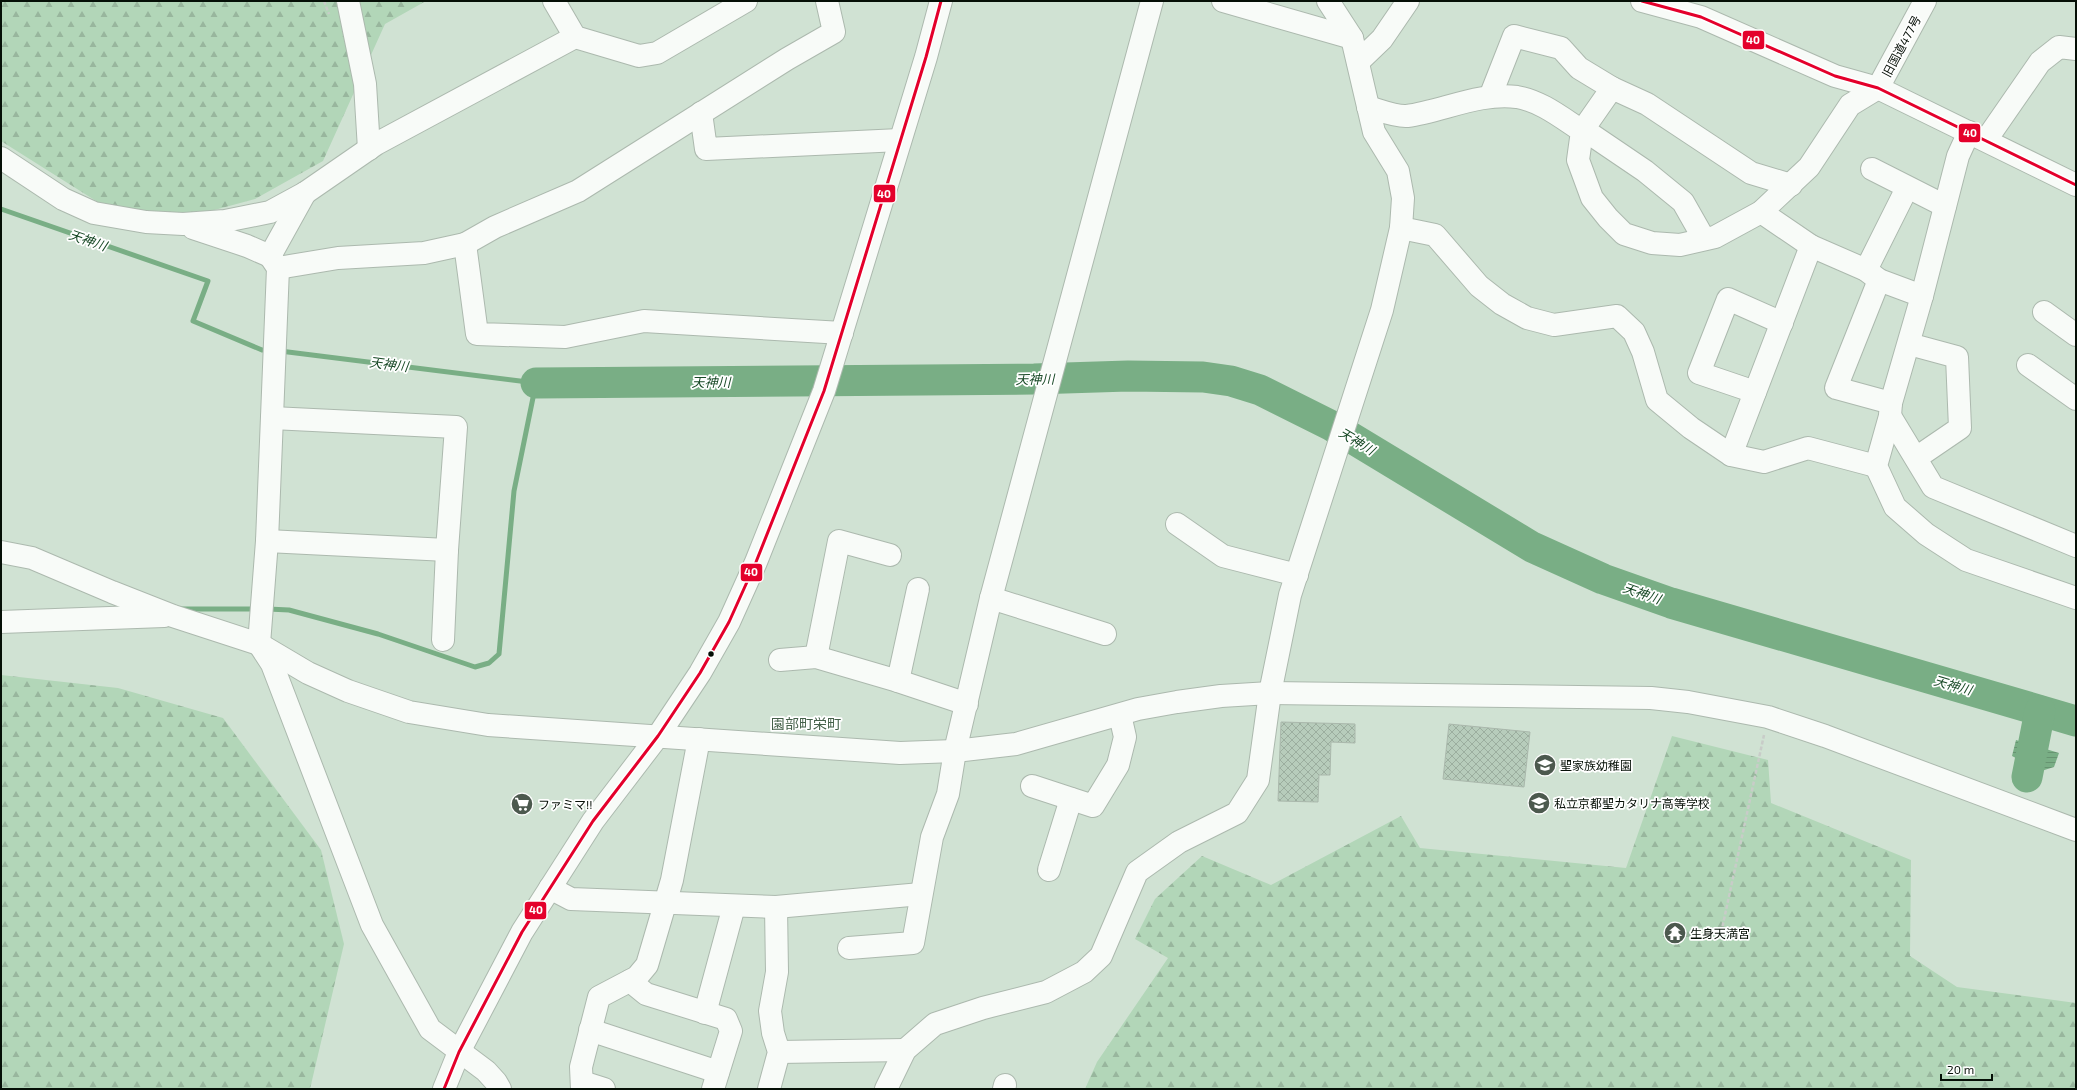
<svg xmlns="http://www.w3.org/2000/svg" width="2077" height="1090" font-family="'Exo 2','Noto Sans JP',sans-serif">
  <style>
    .forest { fill: url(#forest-firs) }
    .water { fill: url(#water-rules) }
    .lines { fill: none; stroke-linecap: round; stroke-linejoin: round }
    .stream { stroke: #79ae85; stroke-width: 5 }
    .river { stroke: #79ae85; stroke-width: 31 }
    .building { fill: url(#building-cross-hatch); stroke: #aab8ac }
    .minor-casing { stroke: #acb9ae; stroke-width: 24 }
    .path { stroke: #c8ccc8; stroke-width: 2.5; stroke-dasharray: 4 2; stroke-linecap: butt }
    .minor { stroke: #f8fbf8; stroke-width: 22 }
    .bus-1-casing { stroke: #fff; stroke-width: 6 }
    .bus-1 { stroke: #e4002b; stroke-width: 3 }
    .bus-dot { fill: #050f06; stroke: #fff; stroke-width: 1.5 }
    .labels { text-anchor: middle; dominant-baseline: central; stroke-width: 3.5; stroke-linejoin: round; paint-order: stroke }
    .street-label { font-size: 12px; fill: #050f06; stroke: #fff }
    .poi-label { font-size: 12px; fill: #050f06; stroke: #fff; text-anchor: start }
    .water-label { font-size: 13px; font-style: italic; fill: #194a27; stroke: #fff }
    .quarter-label { font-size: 14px; fill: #446049; stroke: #fff }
    .line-badge { stroke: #fff; stroke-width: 1.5 }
    .badge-label { font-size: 11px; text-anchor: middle; font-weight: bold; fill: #fff }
  </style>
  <defs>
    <pattern id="forest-firs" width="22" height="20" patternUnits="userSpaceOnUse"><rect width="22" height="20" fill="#b2d6b8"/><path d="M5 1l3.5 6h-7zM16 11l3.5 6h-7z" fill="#98b69d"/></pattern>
    <pattern id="water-rules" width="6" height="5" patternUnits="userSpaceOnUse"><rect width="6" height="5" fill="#79ae85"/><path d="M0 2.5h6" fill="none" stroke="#679471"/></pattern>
    <pattern id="building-cross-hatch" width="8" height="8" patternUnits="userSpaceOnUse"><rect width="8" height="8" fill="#b7ccbb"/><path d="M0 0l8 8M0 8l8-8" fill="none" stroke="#9cae9f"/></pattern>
  </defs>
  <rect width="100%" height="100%" fill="#d0e2d3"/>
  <g class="forest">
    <polygon points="1,1 426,1 385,24 323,161 255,199 207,212 129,213 104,206 1,141"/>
    <polygon points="1,675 118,688 223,718 321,850 344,944 310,1089 1,1089"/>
    <polygon points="1672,736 1768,760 1771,803 1911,860 1910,956 1957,987 2076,1003 2076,1089 1085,1089 1097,1062 1168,958 1135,939 1155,899 1202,856 1271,885 1401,816 1420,848 1626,868"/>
  </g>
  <polygon class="water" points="2016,740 2059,753 2054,767 2038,772 2035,780 2022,776 2024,769 2018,759 2012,756"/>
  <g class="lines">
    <g class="stream">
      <polyline points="1,209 208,281 193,321 262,350 270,350"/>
      <polyline points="180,609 258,609"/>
      <polyline points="268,609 289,610 378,634 475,667 489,663 499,654 514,491 536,383 280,351"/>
    </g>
    <g class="river">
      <polyline points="536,383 1034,379 1128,376 1203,377 1231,381 1260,390 1332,426 1532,547 1603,579 1671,603 2076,721"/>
      <polyline points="2027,777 2040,711"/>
    </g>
  </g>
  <g class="building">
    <polygon points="1281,722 1355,724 1355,743 1331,742 1330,775 1319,775 1318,802 1278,801"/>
    <polygon points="1449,724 1530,732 1524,787 1443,779"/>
  </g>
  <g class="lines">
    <g class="minor-casing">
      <g id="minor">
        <polyline points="348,1 365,84 369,149"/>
        <polyline points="554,1 575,37 639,56 657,53 746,1"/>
        <polyline points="1223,1 1352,38"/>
        <polyline points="1642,1 1701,17 1835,76 1878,88 2076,185"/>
        <polyline points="1358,62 1382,39 1408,1"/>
        <polyline points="1878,88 1925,1"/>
        <polyline points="1490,97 1514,36 1561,48 1579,68 1612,88"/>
        <path d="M1368,107C1379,110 1396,117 1407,116C1443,111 1480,92 1517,97C1541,101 1562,118 1582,131L1578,160L1592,198L1608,218L1624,234L1652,243L1680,245L1715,237L1761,212L1809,167L1850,105L1878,88"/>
        <polyline points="701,113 706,149 900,140"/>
        <polyline points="1583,129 1645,171 1683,202 1704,239"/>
        <polyline points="1582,131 1612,88 1647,104 1751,173 1791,185"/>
        <polyline points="1969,132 1958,156 1922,296 1891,403 1890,416 1876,466 1895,507 1926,534 1966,560 2076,598"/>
        <polyline points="1986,140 2040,62 2059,47 2076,49"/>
        <polyline points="1,158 63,199 94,213 146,222 183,224 225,221 270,212 305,193 376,144 575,37"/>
        <polyline points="1872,169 1945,206"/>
        <polyline points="305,193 270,256 278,268 267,541 259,644 272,664 372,925 430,1029 486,1071 496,1082 500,1089"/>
        <polyline points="1761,212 1811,246"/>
        <polyline points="193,228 247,246 270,256"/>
        <polyline points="1401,228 1435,235 1479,286 1502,304 1527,318 1554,325 1617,316 1634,332 1643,352 1657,400 1691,428 1731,455 1764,462 1808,448 1876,466"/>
        <polyline points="465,244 477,334 565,337 644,321 842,333"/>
        <polyline points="278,268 338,258 424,253 465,244 495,227 578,191 787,59 834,32 827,1"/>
        <polyline points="1866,270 1907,188"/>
        <polyline points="1879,280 1836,388 1891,403"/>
        <polyline points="2044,312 2076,335"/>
        <polyline points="1909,344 1957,357 1960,428 1916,458"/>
        <polyline points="2028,365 2076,399"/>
        <polyline points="1755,392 1699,373 1728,299 1782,323"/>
        <polyline points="1890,416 1933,487 2076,546"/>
        <polyline points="272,418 456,427 447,550 443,640"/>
        <polyline points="1731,455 1811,246 1866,270 1879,280 1922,296"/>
        <polyline points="1177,524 1223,556 1297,575"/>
        <polyline points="267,541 447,550"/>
        <polyline points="1,552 32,558 112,592 173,616 259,644 308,673 348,691 409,712 488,725 900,753 955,751 1016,744 1138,709 1177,702 1221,696 1270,693 1651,698 1688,702 1768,717 1825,736 2076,830"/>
        <polyline points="991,598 1105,634"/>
        <polyline points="1,622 164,616"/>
        <polyline points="816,657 839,541 890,555"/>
        <polyline points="780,660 816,657 898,681 967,704"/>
        <polyline points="898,681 918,589"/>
        <polyline points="1032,786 1093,806 1118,765 1125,737 1120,715"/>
        <polyline points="1049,870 1071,799"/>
        <polyline points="550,888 571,899 776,907 921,894"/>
        <polyline points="849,948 913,943 932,837 948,794 955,751 991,598 1152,1"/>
        <polyline points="630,981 646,994 726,1019 731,1031 713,1089"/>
        <polyline points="705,1013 734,906"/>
        <polyline points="590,1030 718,1072"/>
        <polyline points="779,1052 905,1050"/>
        <polyline points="582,1082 604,1089"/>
        <polyline points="444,1089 459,1052 522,932 593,821 658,736 700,673 729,622 756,562 824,391 926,57 941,1"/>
        <polyline points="582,1089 581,1067 599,997 637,977 647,965 672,880 699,739"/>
        <polyline points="769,1089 779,1052 773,1033 770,1011 777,972 776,907"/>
        <polyline points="886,1089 905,1050 935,1024 983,1008 1046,992 1084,972 1101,956 1137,872 1179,842 1237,813 1258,780 1270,693 1290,595 1382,310 1401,228 1403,198 1398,171 1374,132 1352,38 1328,1"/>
        <polyline points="1004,1089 1005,1085"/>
      </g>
    </g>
    <g class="path">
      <polyline points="324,1 329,14"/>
      <polyline points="1720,938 1764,735"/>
    </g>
    <use href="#minor" class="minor"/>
    <g class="bus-1-casing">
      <g id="bus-1">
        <polyline points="1642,1 1701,17 1835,76 1878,88 2076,185"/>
        <polyline points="444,1089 459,1052 522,932 593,821 658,736 700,673 729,622 756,562 824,391 926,57 941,1"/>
      </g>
    </g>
    <use href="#bus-1" class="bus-1"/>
  </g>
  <defs>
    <g id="school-disc" transform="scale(1.15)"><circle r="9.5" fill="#4c594e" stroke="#fff"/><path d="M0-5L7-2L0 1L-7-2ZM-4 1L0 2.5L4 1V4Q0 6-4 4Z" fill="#fff"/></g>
    <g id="supermarket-disc" transform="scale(1.15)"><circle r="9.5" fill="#4c594e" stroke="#fff"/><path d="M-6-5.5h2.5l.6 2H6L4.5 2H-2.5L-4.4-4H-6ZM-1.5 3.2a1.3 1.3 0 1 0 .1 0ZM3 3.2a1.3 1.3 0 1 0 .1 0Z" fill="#fff"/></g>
    <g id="temple-disc" transform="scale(1.15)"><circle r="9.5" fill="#4c594e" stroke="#fff"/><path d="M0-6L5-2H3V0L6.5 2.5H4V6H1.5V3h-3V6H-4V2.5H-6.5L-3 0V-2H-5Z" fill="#fff"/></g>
  </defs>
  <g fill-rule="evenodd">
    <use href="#school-disc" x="1545" y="765"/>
    <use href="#school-disc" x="1539" y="803"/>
    <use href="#supermarket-disc" x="522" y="804"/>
    <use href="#temple-disc" x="1675" y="933"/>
  </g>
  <circle class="bus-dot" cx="711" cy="654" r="3.5"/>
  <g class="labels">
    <g class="street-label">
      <text transform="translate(1901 46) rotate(-62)">旧国道477号</text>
    </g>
    <g class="poi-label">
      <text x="1560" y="765">聖家族幼稚園</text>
      <text x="1554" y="803">私立京都聖カタリナ高等学校</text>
      <text x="538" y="804">ファミマ!!</text>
      <text x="1690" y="933">生身天満宮</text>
    </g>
    <g class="water-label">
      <text transform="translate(88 240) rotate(19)">天神川</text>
      <text transform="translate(389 364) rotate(7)">天神川</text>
      <text transform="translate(1035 379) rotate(-1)">天神川</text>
      <text x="711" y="382">天神川</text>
      <text transform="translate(1357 441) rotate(31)">天神川</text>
      <text transform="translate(1642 593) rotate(19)">天神川</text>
      <text transform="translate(1953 685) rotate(16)">天神川</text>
    </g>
    <g class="quarter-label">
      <text x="806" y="723">園部町栄町</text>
    </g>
  </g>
  <g class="line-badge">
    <rect x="1742" y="30" width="23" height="20" rx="4" fill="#e4002b"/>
    <rect x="1958" y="123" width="23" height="20" rx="4" fill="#e4002b"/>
    <rect x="873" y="184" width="23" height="19" rx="4" fill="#e4002b"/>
    <rect x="740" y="563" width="23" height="19" rx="4" fill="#e4002b"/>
    <rect x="524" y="901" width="23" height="19" rx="4" fill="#e4002b"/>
  </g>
  <g class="badge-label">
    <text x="1753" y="44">40</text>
    <text x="1970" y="137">40</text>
    <text x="884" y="198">40</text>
    <text x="751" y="576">40</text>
    <text x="536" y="914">40</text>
  </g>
  <rect width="2077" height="1090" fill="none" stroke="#050f06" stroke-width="4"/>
  <path d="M1941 1074v6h51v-6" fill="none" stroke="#050f06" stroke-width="2"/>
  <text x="1947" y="1074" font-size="12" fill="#050f06" stroke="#ffffff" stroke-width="3" paint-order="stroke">20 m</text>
</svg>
